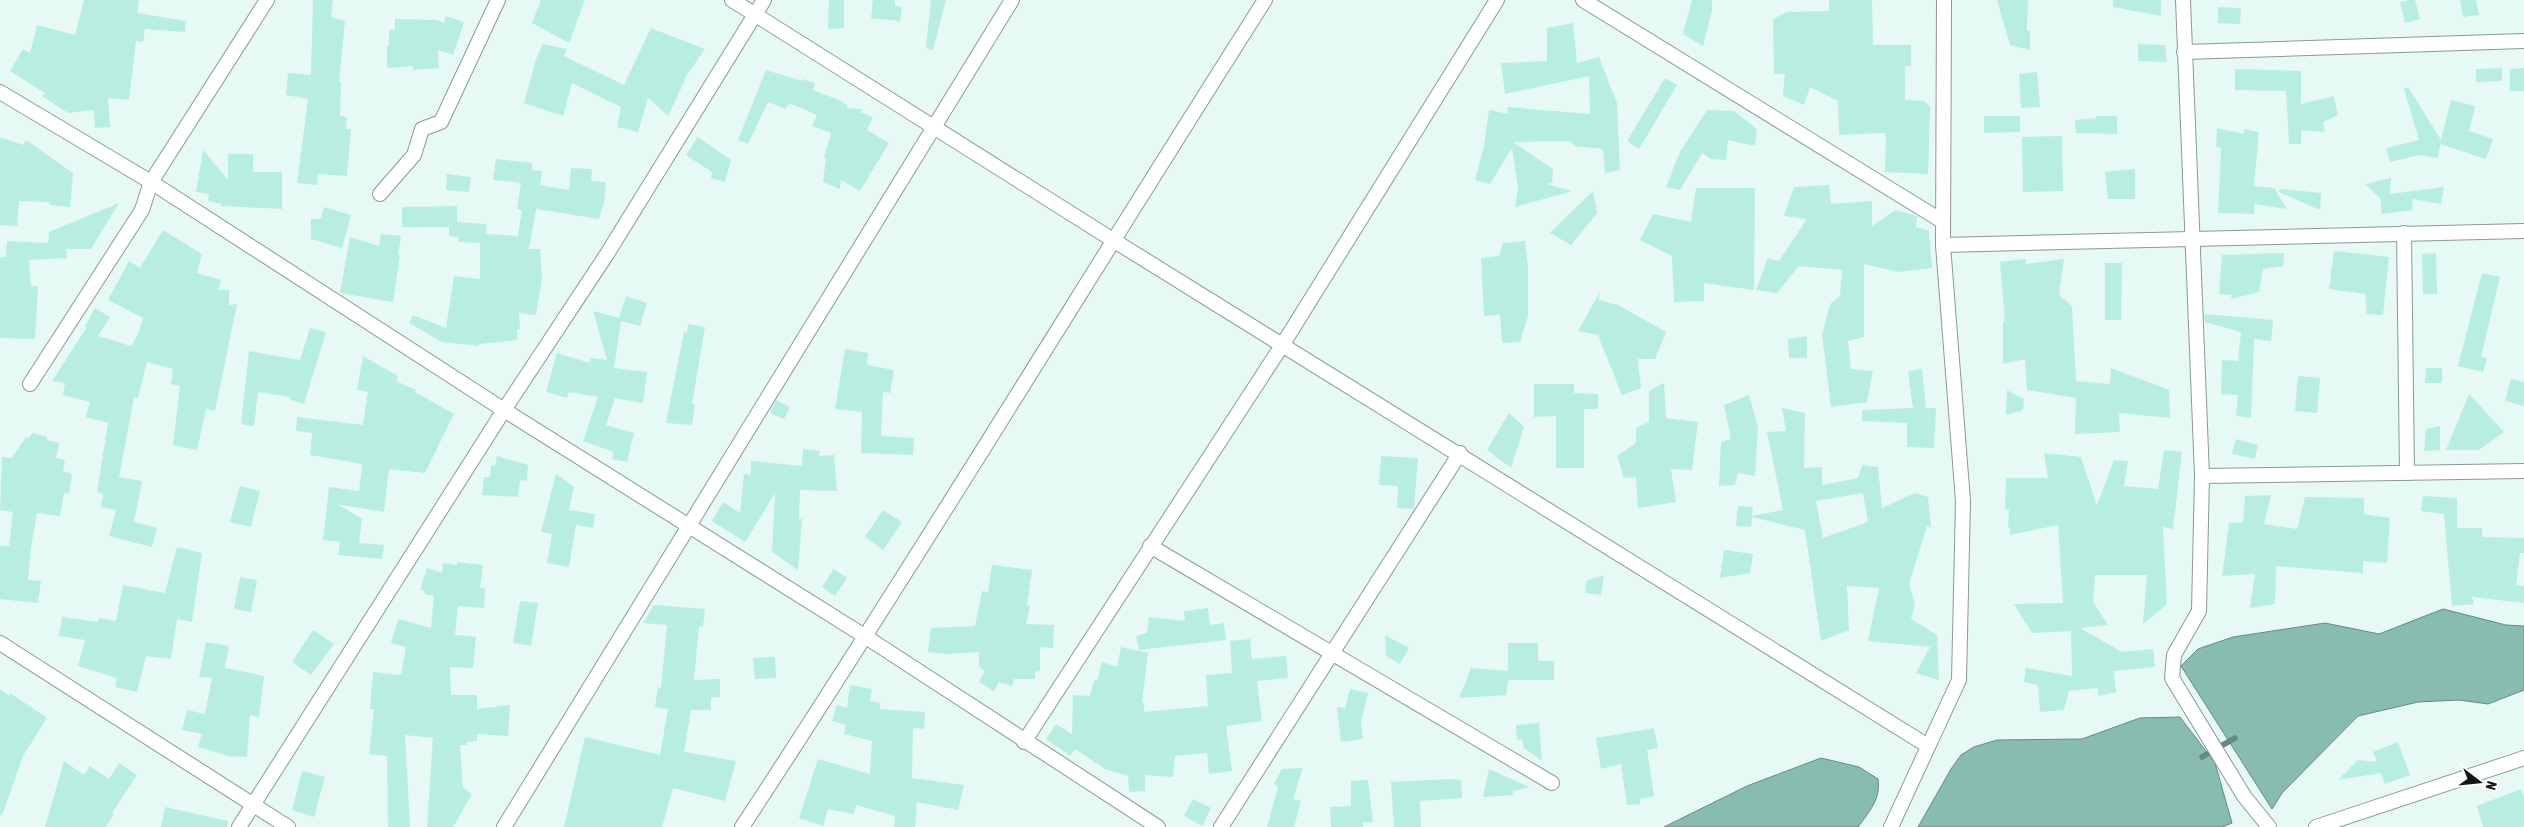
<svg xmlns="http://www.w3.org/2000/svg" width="2524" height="827" font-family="'Asap Condensed',sans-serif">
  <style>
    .water { fill: #88bcb1; stroke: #648a82 }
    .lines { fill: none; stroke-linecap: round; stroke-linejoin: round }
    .stream { stroke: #648a82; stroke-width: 5.5 }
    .building { fill: #b8ede2; fill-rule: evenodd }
    .street-casing { stroke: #899a96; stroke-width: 16 }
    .street { stroke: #fff; stroke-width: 14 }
  </style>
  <rect width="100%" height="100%" fill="#e7f9f5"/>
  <g class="water">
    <polygon points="2443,609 2506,625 2524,626 2524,690 2488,704 2459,700 2418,702 2358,716 2282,793 2272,809 2181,666 2198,649 2233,637 2325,623 2379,634"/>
    <polygon points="2180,717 2215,763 2232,823 2222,827 1918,827 1951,769 1961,755 1974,747 1997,740 2082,739 2140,718"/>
    <path d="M1821,758L1859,767L1878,779C1881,799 1869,812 1858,827H1664L1747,786Z"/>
  </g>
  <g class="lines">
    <polyline class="stream" points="2202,757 2235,738"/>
  </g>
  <g class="building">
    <polygon points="84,0 139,0 137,13 186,21 185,32 145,29 143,42 136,41 129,100 108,98 110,127 95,128 94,110 68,113 42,96 45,93 10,71 23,49 30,53 37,25 75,35"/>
    <polygon points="313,0 333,0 331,17 345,21 339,82 341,82 340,116 347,117 346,129 351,129 347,176 318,174 317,185 297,183 308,99 286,95 288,73 311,75"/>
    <polygon points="541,0 585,0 569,43 532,23"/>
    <polygon points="829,0 844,0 844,28 828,29"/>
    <polygon points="873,0 895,0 895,6 902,7 900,21 871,18"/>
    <polygon points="931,0 946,0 933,50 926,48"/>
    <polygon points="1692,0 1712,0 1712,10 1703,46 1683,34"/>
    <polygon points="1829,0 1872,0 1873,45 1911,45 1911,66 1905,66 1905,100 1923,101 1930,106 1928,174 1885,172 1886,133 1839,135 1838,101 1810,87 1804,105 1783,96 1785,74 1774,74 1773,19 1787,12 1829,11"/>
    <polygon points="1997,0 2028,0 2027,31 2030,31 2030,50 2010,45"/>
    <polygon points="2113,0 2161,0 2161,16 2113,7"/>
    <polygon points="2409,0 2415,0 2420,19 2405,23 2400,2"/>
    <polygon points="2460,0 2476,0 2479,15 2463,17"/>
    <polygon points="2218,7 2241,8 2240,24 2218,23"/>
    <polygon points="446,16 464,22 453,55 438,50 439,68 413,70 413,66 387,68 387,46 389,46 389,30 395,30 395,19 437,20 444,23"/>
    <polygon points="1573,23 1577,63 1599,57 1617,103 1620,170 1605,173 1603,149 1575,146 1570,141 1513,142 1553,169 1552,183 1547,184 1572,191 1515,207 1518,188 1512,148 1490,184 1475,180 1484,146 1489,110 1508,114 1507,107 1590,114 1589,76 1505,94 1501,63 1547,61 1547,28"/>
    <polygon points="651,28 705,49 684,79 685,80 668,116 648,98 638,132 617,127 621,107 572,83 563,116 524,103 536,59 543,44 567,49 564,56 624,85"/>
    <polygon points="2138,44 2165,45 2167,62 2138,61"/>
    <polygon points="2502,68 2502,81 2476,82 2476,69"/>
    <polygon points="2524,68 2524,91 2510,91 2510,69"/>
    <polygon points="2235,69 2301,71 2301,104 2334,96 2338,115 2323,122 2325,132 2301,130 2301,144 2289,144 2286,91 2235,90"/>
    <polygon points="766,70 802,81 803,79 815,83 813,90 839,100 847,105 847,108 862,109 860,112 873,117 867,130 889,143 860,191 841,180 840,189 823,182 826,159 824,158 831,133 812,126 817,115 789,103 786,109 768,102 748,144 738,140"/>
    <polygon points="2037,72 2040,107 2021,108 2019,74"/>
    <polygon points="1665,78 1677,85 1639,149 1627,141"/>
    <polygon points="2408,87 2441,140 2438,158 2419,155 2390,162 2386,148 2419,140 2404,89"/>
    <polygon points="2451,100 2475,106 2469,131 2493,139 2486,159 2440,144"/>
    <polygon points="1707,110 1734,111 1757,129 1755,146 1728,140 1726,160 1711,159 1702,153 1680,190 1666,187 1680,152"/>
    <polygon points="1984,116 2020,116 2020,132 1984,133"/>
    <polygon points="2096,116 2117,116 2117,134 2076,133 2075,120 2096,118"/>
    <polygon points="2217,128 2244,134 2244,129 2259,132 2254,186 2274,188 2287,209 2254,204 2254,214 2218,213 2221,148 2216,147"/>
    <polygon points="2062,136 2063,191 2023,192 2022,137"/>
    <polygon points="0,137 23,145 26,140 73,173 70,207 49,205 50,202 19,201 17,226 0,225"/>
    <polygon points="698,137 731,160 725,182 711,178 712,172 686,155"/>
    <polygon points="203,150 228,180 228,154 253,154 253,172 282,172 282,209 221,206 222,204 208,201 209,194 196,192"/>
    <polygon points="496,159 532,163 532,170 542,171 540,185 569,190 571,168 592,169 591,181 606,182 604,202 599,219 536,209 529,249 540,249 542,278 536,315 519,313 520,329 517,330 517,340 479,344 479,346 442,342 409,323 413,315 446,328 454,276 480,279 480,243 458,242 458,237 449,236 449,227 402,227 402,207 457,206 457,222 487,224 486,234 518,236 522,210 517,209 521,183 493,180"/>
    <polygon points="2135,169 2135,199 2108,199 2105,172"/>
    <polygon points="447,174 471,177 469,192 446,190"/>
    <polygon points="2391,178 2390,194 2444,187 2441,204 2412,199 2413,210 2382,214 2380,198 2365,184"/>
    <polygon points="1829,185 1831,204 1872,201 1872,226 1896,210 1917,216 1916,227 1929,231 1932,268 1898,272 1864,264 1864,337 1848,341 1851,369 1873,371 1867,402 1831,407 1822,335 1830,304 1840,296 1842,270 1799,266 1777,293 1756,290 1768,258 1779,261 1807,219 1784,216 1794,187"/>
    <polygon points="1696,188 1755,188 1754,290 1704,283 1704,301 1674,302 1672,256 1640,240 1653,214 1691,222"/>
    <polygon points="2280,189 2321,193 2320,210 2279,192"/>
    <polygon points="1593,191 1597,213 1571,245 1550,233"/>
    <polygon points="119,203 91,249 66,249 67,258 29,260 31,286 38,286 35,339 0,338 0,257 6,257 7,241 48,243 49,232"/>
    <polygon points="324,207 351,215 342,248 311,239 311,219 321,219"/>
    <polygon points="163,230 202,254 197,273 221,280 218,290 229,290 229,305 237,304 215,411 206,409 197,450 173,445 180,386 171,384 173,369 147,362 138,398 134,397 119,477 142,481 134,522 157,528 152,547 109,536 116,510 101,507 103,494 97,492 108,423 86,417 90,402 63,395 65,383 52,381 87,327 85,326 95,308 110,317 98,336 131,346 138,334 143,318 108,300 129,261 140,268"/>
    <polygon points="381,234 401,236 398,255 400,255 393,302 340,293 350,237 379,246"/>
    <polygon points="1525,241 1528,265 1528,316 1520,342 1502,343 1500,315 1484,316 1481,258 1499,256 1503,243"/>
    <polygon points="2334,251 2389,257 2383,315 2367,314 2365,294 2329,289"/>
    <polygon points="2284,253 2283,266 2263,269 2259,292 2231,299 2232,295 2219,294 2222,255"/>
    <polygon points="2436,253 2437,294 2423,294 2422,254"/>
    <polygon points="2026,259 2026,264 2064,259 2059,295 2072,306 2076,381 2110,384 2111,368 2169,390 2170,418 2119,413 2120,432 2075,434 2076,398 2027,390 2025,359 2003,364 2003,321 2005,321 2000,262"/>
    <polygon points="2105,263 2122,263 2121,320 2105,320"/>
    <polygon points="2482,273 2500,277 2481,357 2487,358 2483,372 2458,366"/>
    <polygon points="1600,292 1599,300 1618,305 1666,332 1655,359 1638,359 1641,388 1622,395 1598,335 1578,331"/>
    <polygon points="626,296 647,303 640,326 621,321 614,368 647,372 643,403 615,398 606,425 634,433 627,462 612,459 614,452 583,441 598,397 569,392 567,398 546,392 557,353 590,363 591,358 607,360 593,311 619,318"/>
    <polygon points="2204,314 2273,320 2271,341 2254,339 2251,418 2236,416 2238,395 2221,394 2222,360 2238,361 2241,332 2205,322"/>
    <polygon points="688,324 705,327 692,404 695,404 692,425 666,423 684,332 687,333"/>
    <polygon points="310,328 326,332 304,404 289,399 290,397 258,392 254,426 241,424 249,351 300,360"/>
    <polygon points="1807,336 1807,358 1789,358 1788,339"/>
    <polygon points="845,349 868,353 867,365 894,370 890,393 883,392 881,436 914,438 913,455 861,453 862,412 835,409"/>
    <polygon points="363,356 398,376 396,381 416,390 415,392 454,414 425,473 389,469 384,512 337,504 362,519 359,543 384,545 382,559 338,555 340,542 323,540 329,487 359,491 362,464 310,455 312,433 296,431 297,417 363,425 368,392 357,390"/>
    <polygon points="2426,368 2442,368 2442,383 2425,383"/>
    <polygon points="1922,369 1926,408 1936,408 1934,448 1907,447 1907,423 1862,421 1862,410 1913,408 1908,371"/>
    <polygon points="2298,376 2320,378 2317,413 2295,411"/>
    <polygon points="2511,379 2524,382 2524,406 2505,401"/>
    <polygon points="1664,383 1666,418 1698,422 1692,470 1671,469 1676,502 1638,508 1636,477 1624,478 1617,456 1636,443 1636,428 1649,422 1649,391"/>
    <polygon points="1534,384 1574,384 1574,393 1598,394 1598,409 1584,409 1584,468 1556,468 1556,416 1534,417"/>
    <polygon points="2007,390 2024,399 2023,410 2006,415"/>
    <polygon points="2469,394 2504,432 2479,450 2446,450"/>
    <polygon points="1749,395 1758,427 1755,476 1738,473 1735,485 1719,486 1721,442 1731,439 1724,405"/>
    <polygon points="776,400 790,407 784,419 770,413"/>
    <path d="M1782,408L1805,413L1804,468L1822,467V485L1858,478L1862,465L1878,467L1882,508L1915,493L1928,497L1931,528L1927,526L1909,584L1915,604L1911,619L1937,635L1939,680L1916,673L1930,647L1868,641L1879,588L1847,586L1849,630L1821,641L1805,530L1752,517L1751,527L1736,526L1738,506L1753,507L1752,516L1783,510L1767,432L1786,431ZM1863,493L1868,522L1823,538L1816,501Z"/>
    <polygon points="1509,413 1524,427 1511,468 1487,450"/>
    <polygon points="2440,426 2440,450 2424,451 2426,429"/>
    <polygon points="33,433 47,437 46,440 59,443 56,458 65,460 63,471 72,474 69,494 64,493 60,516 37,513 31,547 28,580 41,581 38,603 0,599 0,546 9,546 13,512 0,510 2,457 12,458 26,437 28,438"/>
    <polygon points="2236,439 2258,445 2255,459 2232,454"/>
    <polygon points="803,449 820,451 819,456 834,455 837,491 800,490 799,519 802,519 798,570 772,552 775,493 745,542 712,521 723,502 740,513 744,474 751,475 751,461 802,466"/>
    <polygon points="2164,450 2182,452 2173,529 2163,527 2167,604 2143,624 2147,575 2095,575 2093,602 2108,625 2080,628 2122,652 2153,649 2155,667 2114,671 2116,692 2098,696 2098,688 2069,691 2064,710 2040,712 2038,685 2024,682 2026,668 2072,676 2071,631 2032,633 2014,604 2063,603 2058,525 2010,535 2010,528 2008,527 2009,509 2005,509 2006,478 2048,478 2044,453 2081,457 2097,505 2114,460 2128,461 2124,486 2158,489"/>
    <polygon points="497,456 528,465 527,481 520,480 518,497 482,495 484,477 490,477 491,466 495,466"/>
    <polygon points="1381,456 1418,458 1414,509 1397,508 1398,486 1379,485"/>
    <polygon points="556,474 574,487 569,510 595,514 593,528 576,525 569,567 547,563 552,534 541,532"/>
    <polygon points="240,486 260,491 251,527 230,522"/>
    <polygon points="2271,495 2264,524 2297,529 2305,497 2364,498 2364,514 2390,518 2387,563 2363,561 2363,573 2276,566 2275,604 2250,608 2255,574 2222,576 2229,523 2243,522 2245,496"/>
    <polygon points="2423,496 2457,498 2457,528 2482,528 2482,537 2524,538 2524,553 2520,553 2516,585 2524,586 2524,603 2472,597 2474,604 2452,606 2444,514 2421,511"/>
    <polygon points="883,510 902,522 883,550 865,537"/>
    <polygon points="177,547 202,553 192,622 177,619 171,659 146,656 137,692 115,687 117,678 78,666 85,640 59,636 62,617 98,622 98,618 116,621 123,585 165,593"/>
    <polygon points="1724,550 1753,554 1750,573 1720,578"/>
    <polygon points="457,562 483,565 480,588 485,588 484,608 458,606 455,635 476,637 473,668 450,667 451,695 477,695 477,709 510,705 508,736 477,734 477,741 467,742 467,745 460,745 463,788 472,794 453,827 427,827 433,738 405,735 410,827 388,827 387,756 369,754 374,709 370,709 373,672 401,675 406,647 391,643 398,619 431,628 434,596 425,594 425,591 420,590 427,568 442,573 443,563 457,565"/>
    <polygon points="992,565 1032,570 1027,605 1030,606 1026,624 1054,625 1053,648 1040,647 1040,671 1035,672 1035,679 1014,679 1012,686 999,682 994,691 979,682 985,671 979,667 979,652 948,654 928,652 931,628 975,626 982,591 988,592"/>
    <polygon points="834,569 847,578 835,596 822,587"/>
    <polygon points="1604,575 1601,595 1585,593 1586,581"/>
    <polygon points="240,577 257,580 251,612 234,609"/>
    <polygon points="520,601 538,603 531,646 513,643"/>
    <polygon points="654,605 705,609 703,627 699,626 694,680 720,679 720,697 711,698 711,710 691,710 684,752 736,761 725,801 673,788 662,827 564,827 585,737 660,755 668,709 655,707 658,687 661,688 667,625 643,623"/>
    <polygon points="1208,608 1210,625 1224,623 1226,640 1139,650 1136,636 1147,633 1149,617 1185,621 1184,611"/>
    <polygon points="313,630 334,644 311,675 292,662"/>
    <polygon points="1385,635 1409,648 1400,664 1386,656"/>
    <polygon points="1250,639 1252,659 1286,656 1288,678 1257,681 1262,721 1226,726 1232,771 1209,774 1207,753 1175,756 1173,777 1145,775 1145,791 1129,792 1128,776 1105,769 1075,749 1070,756 1046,739 1056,724 1072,734 1073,695 1090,696 1094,680 1097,681 1102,662 1117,667 1121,647 1148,653 1142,703 1144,703 1144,712 1208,706 1206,675 1232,673 1230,641"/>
    <polygon points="206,642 229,646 225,668 264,676 259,717 250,715 247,757 228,756 198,747 202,734 182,730 187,710 205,714 212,678 199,677"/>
    <polygon points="1508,643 1538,643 1538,661 1554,661 1554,680 1508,680 1506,695 1459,698 1471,668 1508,671"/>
    <polygon points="775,657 776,678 755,679 753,658"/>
    <polygon points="850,685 872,689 870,701 881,703 879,709 925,712 924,729 913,728 912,778 964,785 958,810 917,802 915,827 894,827 895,816 856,805 854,814 828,809 823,826 799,818 818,759 870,774 872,741 844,734 846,725 832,721 837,705 847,708"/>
    <polygon points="0,689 9,696 10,693 47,718 23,756 2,815 0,815"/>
    <polygon points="1350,689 1368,693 1361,722 1363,739 1341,742 1337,707 1345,708"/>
    <polygon points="1539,723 1542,761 1524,748 1522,739 1517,740 1516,725"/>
    <polygon points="1654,728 1658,748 1647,750 1654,796 1640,799 1640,804 1627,805 1621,764 1601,769 1596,738"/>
    <polygon points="2398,742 2410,775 2385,784 2381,773 2338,780 2358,760 2377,762 2373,752"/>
    <polygon points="64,761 84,775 90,766 109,779 119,763 137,775 112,813 114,814 106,827 45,827"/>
    <polygon points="1303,768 1293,799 1301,801 1294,827 1267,827 1278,787 1274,784 1282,769"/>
    <polygon points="1489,769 1529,787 1513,791 1514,795 1483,797"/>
    <polygon points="302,771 325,777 314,817 292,810"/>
    <polygon points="1452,779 1461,780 1462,798 1420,801 1421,827 1394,827 1391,782"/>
    <polygon points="1368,780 1373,822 1363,822 1363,827 1331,827 1330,807 1351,806 1351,781"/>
    <polygon points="2521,789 2524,797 2524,827 2483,827 2477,806"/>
    <polygon points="1193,799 1211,808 1202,826 1184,816"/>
    <polygon points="165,807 228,821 227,827 161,827"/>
  </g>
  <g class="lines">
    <g class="street-casing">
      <g id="street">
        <polyline points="732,0 1113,240 1928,746"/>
        <polyline points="1583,0 1942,221"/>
        <polyline points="2183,0 2202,476 2199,611 2174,655 2172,678 2244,796 2269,827"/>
        <polyline points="2184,52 2524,41"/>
        <polyline points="0,92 151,182 504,410 866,637 1158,827"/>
        <polyline points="380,194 414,155 422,129 441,122 498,0"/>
        <polyline points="2404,233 2407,473"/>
        <polyline points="1943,245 2524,231"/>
        <polyline points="30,384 142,210 151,182 267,0"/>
        <polyline points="2202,476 2524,471"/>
        <polyline points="1150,546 1552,783"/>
        <polyline points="0,643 288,827"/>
        <polyline points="1024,742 1283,344 1497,0"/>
        <polyline points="239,827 504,410 607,254 764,0"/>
        <polyline points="504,827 1012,0"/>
        <path d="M742,827C921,554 1090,275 1265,0"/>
        <polyline points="1221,827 1460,453"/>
        <polyline points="1891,827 1959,680 1963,501 1943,245 1944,0"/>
        <polyline points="2316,827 2524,758"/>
      </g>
    </g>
    <use href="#street" class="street"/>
  </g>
  <g transform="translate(2479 782) rotate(106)" stroke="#ffffff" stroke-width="4" paint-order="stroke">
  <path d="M0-4L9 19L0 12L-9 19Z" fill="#0f1614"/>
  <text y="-8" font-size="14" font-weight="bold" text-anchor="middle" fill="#0f1614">N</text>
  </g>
</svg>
